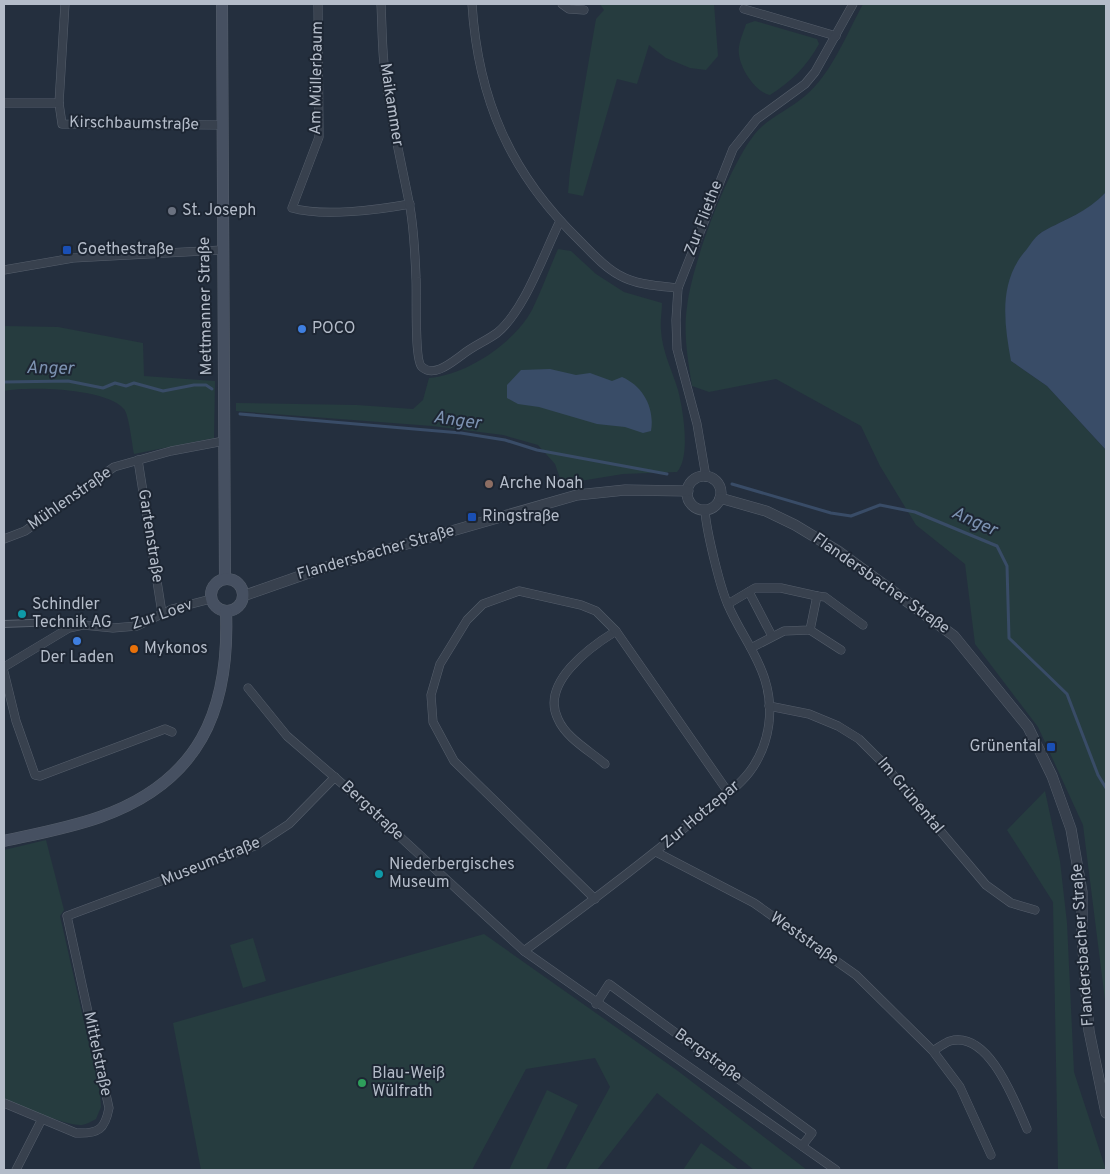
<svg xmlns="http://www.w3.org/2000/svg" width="1110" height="1174" font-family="Overpass,sans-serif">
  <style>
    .green { fill: #263c3f }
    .water { fill: #394c67 }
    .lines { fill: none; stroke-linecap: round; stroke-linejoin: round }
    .stream { stroke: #394c67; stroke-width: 3 }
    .pedestrian-casing { stroke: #565f6c; stroke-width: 8 }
    .minor-casing { stroke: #565f6c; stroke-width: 9 }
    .tertiary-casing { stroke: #565f6c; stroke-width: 11 }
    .secondary-casing { stroke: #565f6c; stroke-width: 12 }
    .pedestrian { stroke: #38414e; stroke-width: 6 }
    .minor { stroke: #38414e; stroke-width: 8 }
    .tertiary { stroke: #38414e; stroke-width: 10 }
    .secondary { stroke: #465061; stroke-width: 11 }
    .worship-dot { fill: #6b7280; stroke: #1d2633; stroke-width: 2 }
    .transit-dot { fill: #1a4fb4; stroke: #1d2633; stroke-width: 2 }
    .shop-dot { fill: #3f7fe0; stroke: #1d2633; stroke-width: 2 }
    .education-dot { fill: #8d6e63; stroke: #1d2633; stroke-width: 2 }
    .culture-dot { fill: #0f9aa8; stroke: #1d2633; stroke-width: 2 }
    .food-dot { fill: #e8710a; stroke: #1d2633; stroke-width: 2 }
    .leisure-dot { fill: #2e9e5b; stroke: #1d2633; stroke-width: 2 }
    .labels { text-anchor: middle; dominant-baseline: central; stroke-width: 4; stroke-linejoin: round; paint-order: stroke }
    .street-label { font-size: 16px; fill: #b4bcc9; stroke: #1d2633 }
    .poi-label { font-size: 16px; fill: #b4bcc9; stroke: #1d2633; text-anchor: start }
    .water-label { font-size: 18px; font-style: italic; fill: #7c92b1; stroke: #1d2633 }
  </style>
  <rect width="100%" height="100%" fill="#242f3e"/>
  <g class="green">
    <polygon points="600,4 714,4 718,56 706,70 690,68 666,58 649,45 637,84 617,79 583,196 568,193 570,170 596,19 604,10"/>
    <path d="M863,4H1106V192L1091,207L1040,233L1011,361L1047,386L1106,450V1008L1083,825L1038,727L975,644L965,564L916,525L880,466L861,426L776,379L709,392L692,386C688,360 683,334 687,307C692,263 727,170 754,135C767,118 789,110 805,96C832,73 846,35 863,4Z"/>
    <path d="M755,21L817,39L819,44C806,67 792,81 770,95C754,92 736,63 739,47C740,39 744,31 746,24Z"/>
    <path d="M558,249L571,251L596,274L624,292L662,303C662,312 660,321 661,330C662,351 672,370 678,390C683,409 691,457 677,472L623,474L562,484L555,464L538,445L503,435L432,426L236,411V403L357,405L413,409L423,400L429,378C467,375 514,343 532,310C542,290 549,269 558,249Z"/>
    <path d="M4,326L58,327L143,343L144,376L215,381L214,438L134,454C132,444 129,415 124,409C106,388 30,386 4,391Z"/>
    <polygon points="1045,791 1060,861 1067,923 1074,1072 1106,1170 1058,1170 1053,902 1007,830"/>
    <path d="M46,840L64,910L60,916L100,1092L101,1107L96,1119C92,1121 87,1124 82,1125C66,1126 20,1106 4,1099V850Z"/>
    <polygon points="484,934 678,1071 807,1170 754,1170 657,1093 597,1170 565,1170 610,1087 595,1058 526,1069 472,1170 201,1170 173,1023"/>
    <polygon points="253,938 266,981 243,988 230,945"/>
    <polygon points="547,1090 578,1105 546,1170 509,1170"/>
    <polygon points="701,1143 739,1170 683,1170"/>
  </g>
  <g class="water">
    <path d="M1106,192V450L1047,386L1011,361C1004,322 998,281 1027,249C1031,243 1036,236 1042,232C1067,218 1086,213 1106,192Z"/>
    <path d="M550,369L576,375L590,373L612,381L622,377C643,386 655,408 651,431L643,433L625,427L597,424L539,407L518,404L507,398V385L521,370Z"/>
  </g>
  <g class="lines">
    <g class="stream">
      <polyline points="4,382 68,381 103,388 115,383 126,386 134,383 163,391 194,385 206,385 212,389"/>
      <polyline points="240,414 461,433 505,440 537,450 667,474"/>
      <polyline points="732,484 831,513 851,516 880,505 915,512 997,546 1007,566 1009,638 1067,694 1098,775 1106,788"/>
    </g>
    <g class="pedestrian-casing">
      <polyline id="pedestrian" points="4,624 56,622 69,628"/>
    </g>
    <g class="minor-casing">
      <g id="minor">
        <path d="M318,4L319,137L292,208C323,217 377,210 410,204"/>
        <path d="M381,4C382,24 382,44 384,64C389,111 400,156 409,202C414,226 415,253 416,278C417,292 414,361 422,367C434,378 452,362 462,355C473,346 486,341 497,333C525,310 544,253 560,221"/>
        <path d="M472,4C478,99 510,173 579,240C591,252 604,267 619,275C636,285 659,286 678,288"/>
        <polyline points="562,4 569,9 584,10"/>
        <polyline points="744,9 836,36"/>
        <polyline points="4,103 59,103 62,124 222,125"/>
        <polyline points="59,103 65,4"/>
        <polyline points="4,270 73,258 222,250"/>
        <polyline points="138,460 162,613"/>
        <polyline points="706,477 697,424 677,349 676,320 678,288 733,149 757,119 805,84 815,72 853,4"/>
        <polyline points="4,539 25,531 114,467 171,451 224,441"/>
        <polyline points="749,592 772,636"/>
        <polyline points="817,596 825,597 863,625"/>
        <polyline points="728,604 755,588 781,588 817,596 810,630 784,631 751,648"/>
        <polyline points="810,630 841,650"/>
        <polyline points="4,667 69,628 83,625 113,628 137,626 172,609 211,599"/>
        <polyline points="4,672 16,721 35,775 40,776 165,729 172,732"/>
        <polyline points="248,688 287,736 346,787 524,951 836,1170"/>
        <polyline points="769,706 809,714 838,726 859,739 883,763 986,885 1011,903 1035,910"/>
        <path d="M605,764C590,751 566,738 558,719C540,683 590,647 616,631"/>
        <polyline points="656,852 754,903 856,975 933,1051 960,1087 991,1155"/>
        <polyline points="595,899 454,761 433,722 431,695 440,664 467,620 483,604 519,591 581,605 596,611 616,631 728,792"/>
        <path d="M524,951C584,907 643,863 700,815C718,800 740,787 753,767C770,741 774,709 765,680C757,653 739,631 728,605C720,587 706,530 705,510"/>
        <polyline points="596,1004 609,984 812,1133 802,1146"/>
        <path d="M933,1051C938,1048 944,1043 950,1041C989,1030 1015,1102 1027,1129"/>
        <path d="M4,1103L76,1133C99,1134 105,1129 109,1108L67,916L257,845L289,824L335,777"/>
        <polyline points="16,1170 42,1119"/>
      </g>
    </g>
    <g class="tertiary-casing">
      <g id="tertiary">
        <circle cx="704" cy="493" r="17"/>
        <polyline points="720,498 766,511 795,525 838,551 954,636 1028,727 1052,776 1071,829 1082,892 1082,936 1089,1031 1106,1113"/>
        <polyline points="243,596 323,568 577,495 625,490 688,491"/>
      </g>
    </g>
    <g class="secondary-casing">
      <g id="secondary">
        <polyline points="222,4 225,579"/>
        <circle cx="227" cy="595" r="16"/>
        <path d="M4,841C36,834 69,828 100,817C199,782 230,711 226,611"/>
      </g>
    </g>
    <use href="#pedestrian" class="pedestrian"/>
    <use href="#minor" class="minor"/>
    <use href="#tertiary" class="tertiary"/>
    <use href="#secondary" class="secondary"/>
  </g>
  <circle class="worship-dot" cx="172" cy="211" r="5"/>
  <g class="transit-dot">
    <rect x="62" y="245" width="10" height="10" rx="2.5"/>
    <rect x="467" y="512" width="10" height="10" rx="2.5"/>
    <rect x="1046" y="742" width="10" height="10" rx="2.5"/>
  </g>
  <g class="shop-dot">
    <circle cx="302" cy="329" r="5"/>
    <circle cx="77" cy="641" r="5"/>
  </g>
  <circle class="education-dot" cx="489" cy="484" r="5"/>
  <g class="culture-dot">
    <circle cx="22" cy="614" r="5"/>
    <circle cx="379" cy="874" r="5"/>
  </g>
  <circle class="food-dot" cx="134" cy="649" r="5"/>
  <circle class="leisure-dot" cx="362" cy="1083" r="5"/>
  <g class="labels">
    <g class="street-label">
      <text transform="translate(317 78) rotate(-89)">Am Müllerbaum</text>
      <text transform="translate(391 105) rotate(81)">Maikammer</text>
      <text transform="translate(134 124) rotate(1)">Kirschbaumstraße</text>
      <text transform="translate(704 218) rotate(-69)">Zur Fliethe</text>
      <text transform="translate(206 306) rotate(-91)">Mettmanner Straße</text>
      <text transform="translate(70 499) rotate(-35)">Mühlenstraße</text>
      <text transform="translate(150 536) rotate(81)">Gartenstraße</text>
      <text transform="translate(376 553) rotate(-16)">Flandersbacher Straße</text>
      <text transform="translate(881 584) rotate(35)">Flandersbacher Straße</text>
      <text transform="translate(162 615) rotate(-19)">Zur Loev</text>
      <text transform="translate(910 796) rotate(50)">Im Grünental</text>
      <text transform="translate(372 811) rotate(43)">Bergstraße</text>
      <text transform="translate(701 815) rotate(-40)">Zur Hotzepar</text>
      <text transform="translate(211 862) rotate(-22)">Museumstraße</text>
      <text transform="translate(804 939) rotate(35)">Weststraße</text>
      <text transform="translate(1083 945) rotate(-94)">Flandersbacher Straße</text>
      <text transform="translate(97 1054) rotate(78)">Mittelstraße</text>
      <text transform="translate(708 1056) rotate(36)">Bergstraße</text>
    </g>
    <g class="poi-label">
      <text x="182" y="211">St. Joseph</text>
      <text x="77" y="250">Goethestraße</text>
      <text x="312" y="329">POCO</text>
      <text x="499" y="484">Arche Noah</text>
      <text x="482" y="517">Ringstraße</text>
      <text x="32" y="605">Schindler<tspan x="32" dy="18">Technik AG</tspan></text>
      <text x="144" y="649">Mykonos</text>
      <text x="77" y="658" text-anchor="middle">Der Laden</text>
      <text x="1041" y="747" text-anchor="end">Grünental</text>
      <text x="389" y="865">Niederbergisches<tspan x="389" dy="18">Museum</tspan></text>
      <text x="372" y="1074">Blau-Weiß<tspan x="372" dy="18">Wülfrath</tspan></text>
    </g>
    <g class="water-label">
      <text transform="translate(50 369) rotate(1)">Anger</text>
      <text transform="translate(457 421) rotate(8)">Anger</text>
      <text transform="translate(974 522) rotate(24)">Anger</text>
    </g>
  </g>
  <rect width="1110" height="1174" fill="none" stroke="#b4bcc9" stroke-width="10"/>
</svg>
